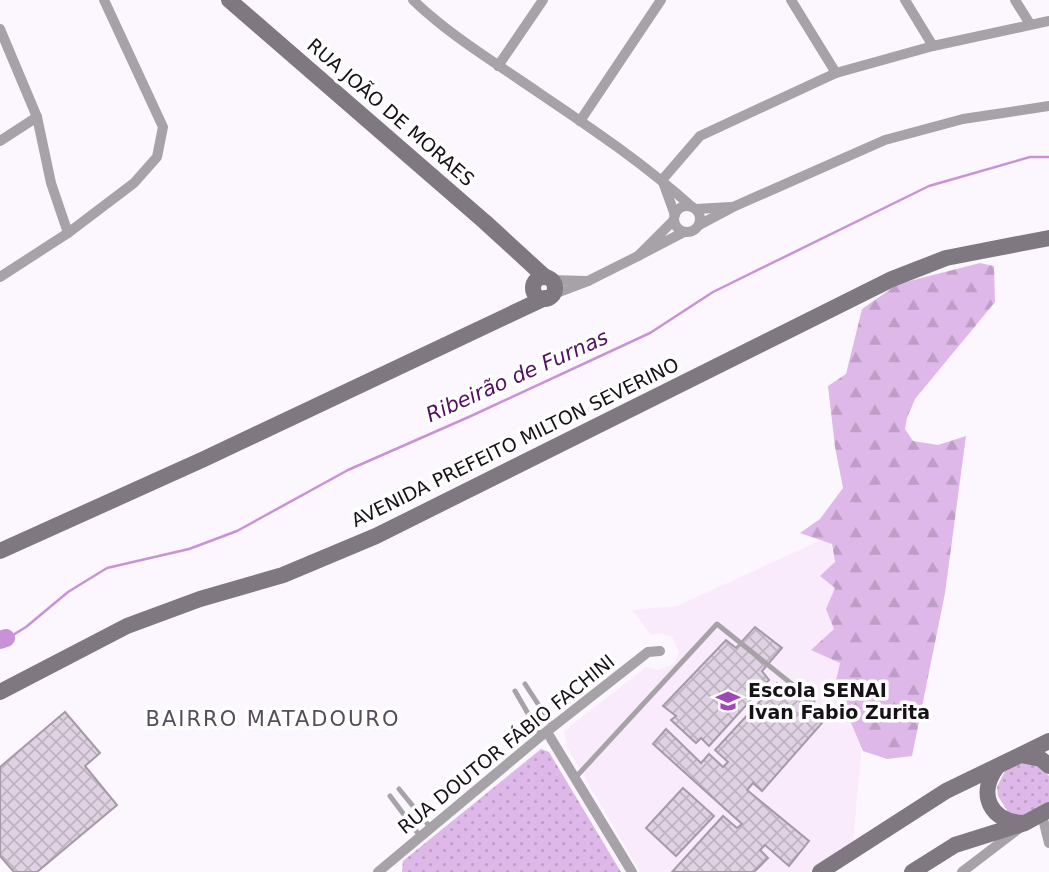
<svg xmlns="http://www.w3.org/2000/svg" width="1049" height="872" font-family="'DejaVu Sans',sans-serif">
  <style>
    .built { fill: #f9eafc }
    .grass { fill: url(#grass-dots) }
    .forest { fill: url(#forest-firs) }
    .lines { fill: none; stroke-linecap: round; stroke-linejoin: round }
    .stream { stroke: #c992d7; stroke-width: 2.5 }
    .river { stroke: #c992d7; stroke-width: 18 }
    .building { fill: url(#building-cross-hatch); stroke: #a69aa9; stroke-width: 2 }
    .lane { stroke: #a7a1a8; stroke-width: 5 }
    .street { stroke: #a7a1a8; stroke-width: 10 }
    .secondary { stroke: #7f7881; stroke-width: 16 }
    .labels { text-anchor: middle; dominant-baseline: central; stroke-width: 7; stroke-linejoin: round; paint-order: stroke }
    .street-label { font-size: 19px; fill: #161217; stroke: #fff }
    .poi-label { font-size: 19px; font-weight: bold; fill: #161217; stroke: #fff; text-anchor: start }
    .water-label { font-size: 21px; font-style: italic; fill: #541063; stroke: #fff }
    .neighbourhood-label { font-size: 21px; letter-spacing: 2px; fill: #574d5a; stroke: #fff }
  </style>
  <defs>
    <pattern id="grass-dots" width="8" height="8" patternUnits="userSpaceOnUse" patternTransform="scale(1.75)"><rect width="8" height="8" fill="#deb8e8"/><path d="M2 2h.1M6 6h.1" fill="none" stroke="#be9dc6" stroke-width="1.8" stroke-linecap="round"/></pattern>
    <pattern id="forest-firs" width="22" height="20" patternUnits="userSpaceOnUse" patternTransform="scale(1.75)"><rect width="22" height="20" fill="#deb8e8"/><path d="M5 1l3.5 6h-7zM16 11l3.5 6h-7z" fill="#be9dc6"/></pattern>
    <pattern id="building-cross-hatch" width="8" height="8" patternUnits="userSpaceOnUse" patternTransform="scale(1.75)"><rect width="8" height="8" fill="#dfd2e2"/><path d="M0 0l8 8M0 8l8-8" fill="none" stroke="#bfb3c1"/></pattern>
  </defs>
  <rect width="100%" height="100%" fill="#fcf7fe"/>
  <polygon class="built" points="830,536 861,754 853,843 808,872 640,872 567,747 564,731 646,667 659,670 674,664 679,652 672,637 661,633 651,635 632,610 677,606"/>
  <g class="grass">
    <polygon points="541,749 549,752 621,872 402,872 403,861"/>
    <polygon points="1021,762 1039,766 1049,776 1049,804 1025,818 1008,812 998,796 997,787 1005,771"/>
  </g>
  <polygon class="forest" points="980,263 994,266 995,302 915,399 907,418 905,429 913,441 938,445 966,436 945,593 912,756 887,759 863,751 835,685 840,663 811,650 834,629 826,609 835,588 820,576 835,562 832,544 800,533 820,519 843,488 835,447 828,386 846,374 862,309 898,284"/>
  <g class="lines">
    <polyline class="stream" points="0,643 26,627 68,592 107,568 189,549 237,531 348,470 471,416 650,333 713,292 929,186 1030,157 1049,157"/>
    <polyline class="river" points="0,640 6,638"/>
  </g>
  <g class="building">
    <polygon points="755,627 782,648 762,671 769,680 709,746 701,738 696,743 671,720 676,716 663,706 726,640 736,648"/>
    <polygon points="777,683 789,691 793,688 816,709 811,716 822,723 762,791 753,783 747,790 809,841 789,866 765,845 760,850 768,858 754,872 672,872 723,816 737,828 742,824 653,744 666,729 701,763 709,754 723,767 728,762 715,750"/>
    <polygon points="65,712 100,753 85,766 117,805 37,872 14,872 0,856 0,767"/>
    <polygon points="683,788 714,816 676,856 646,828"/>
  </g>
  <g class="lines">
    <g class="lane">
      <polyline points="525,684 553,727"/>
      <polyline points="515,691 541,736"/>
      <polyline points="575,778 717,624 813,701"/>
      <polyline points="399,789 430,827"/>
      <polyline points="390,796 420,836"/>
    </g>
    <g class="street">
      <path d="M413,0C445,31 483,55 520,80C579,120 639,159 692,207"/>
      <polyline points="791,0 836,73"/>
      <polyline points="905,0 933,46"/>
      <polyline points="1015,0 1030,24"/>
      <polyline points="0,29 37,117 51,183 68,233"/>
      <polyline points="498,66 543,0"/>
      <polyline points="580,121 661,0"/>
      <polyline points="0,141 37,117"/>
      <polyline points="662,180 700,136 836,73 933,46 1049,21"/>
      <polyline points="663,182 675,215"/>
      <circle cx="687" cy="219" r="13"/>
      <polyline points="696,209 730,207"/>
      <polyline points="674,220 638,256 684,232"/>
      <polyline points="699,225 733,207 885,140 963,119 1049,106"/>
      <polyline points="0,277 68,233 134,183 157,157 163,127 104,0"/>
      <polyline points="551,280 588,281 551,295"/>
      <polyline points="588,281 638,256"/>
      <polyline points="547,732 632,872"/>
      <polyline points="1042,815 1049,843"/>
      <polyline points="378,872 541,736 648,652 660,651"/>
      <polyline points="962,872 1021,827"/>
    </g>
    <g class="secondary">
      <polyline points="229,0 485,222 545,277"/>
      <circle cx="544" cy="288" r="11"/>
      <polyline points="0,551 204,459 545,298"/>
      <polyline points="0,692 127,626 200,599 283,575 376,536 892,279 946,258 1049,238"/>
      <polyline points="1021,755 1041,759 1049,766"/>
      <path d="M997,767C977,794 990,822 1024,823"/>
      <polyline points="820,872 946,791 1049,741"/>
      <polyline points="912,872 955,845 1025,823 1049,810"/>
    </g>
  </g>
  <defs>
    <g id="school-bare" transform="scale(1.89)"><path d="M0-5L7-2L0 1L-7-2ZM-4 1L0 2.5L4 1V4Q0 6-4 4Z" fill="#a048b5" stroke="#fff" stroke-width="2.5" paint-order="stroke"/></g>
  </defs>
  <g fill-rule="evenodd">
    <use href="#school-bare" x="728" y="701"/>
  </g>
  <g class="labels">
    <g class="street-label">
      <text transform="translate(391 112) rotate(41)">RUA JOÃO DE MORAES</text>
      <text transform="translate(515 442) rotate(-26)">AVENIDA PREFEITO MILTON SEVERINO</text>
      <text transform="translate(506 744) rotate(-39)">RUA DOUTOR FÁBIO FACHINI</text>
    </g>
    <g class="poi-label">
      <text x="748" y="690">Escola SENAI<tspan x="748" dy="22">Ivan Fabio Zurita</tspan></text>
    </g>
    <g class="water-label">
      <text transform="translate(517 376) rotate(-24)">Ribeirão de Furnas</text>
    </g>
    <g class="neighbourhood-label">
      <text x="273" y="719">BAIRRO MATADOURO</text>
    </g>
  </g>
</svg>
